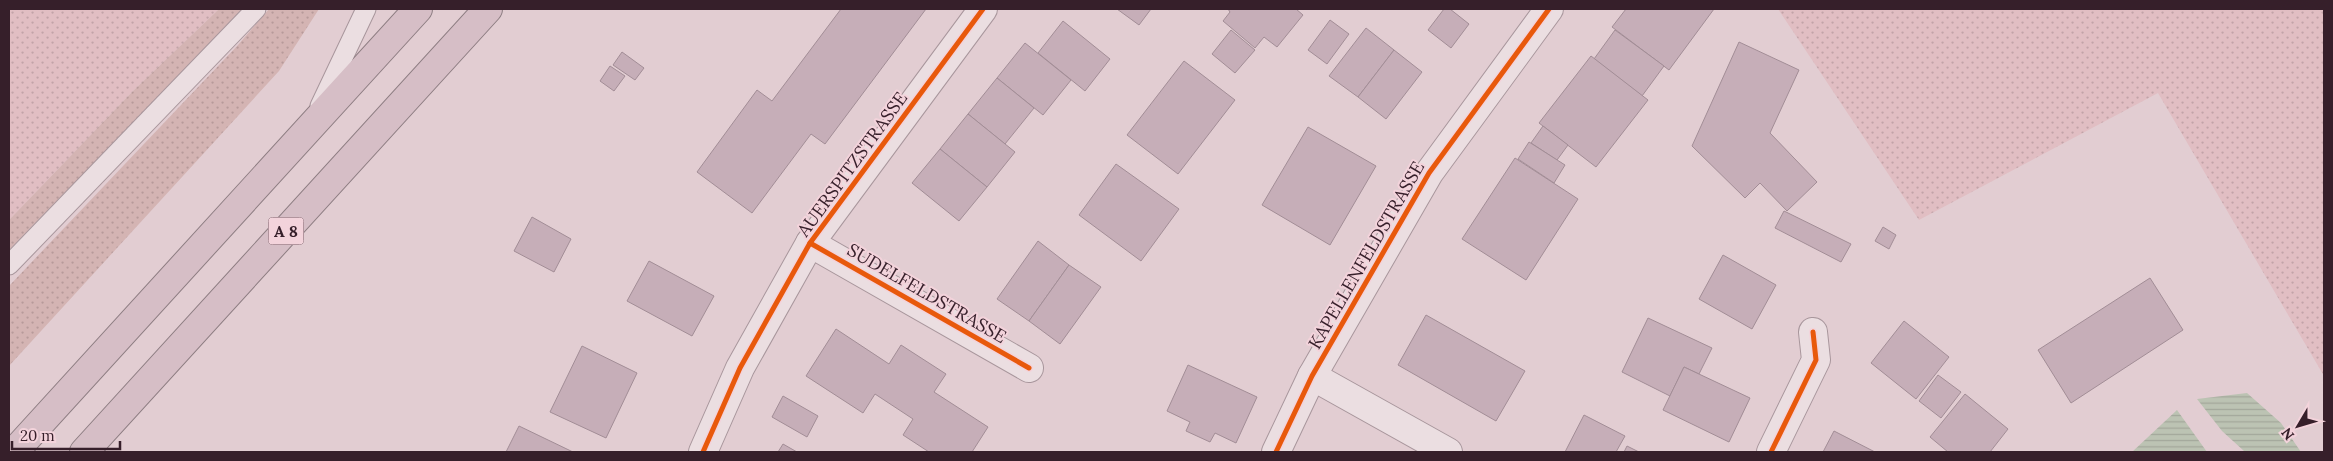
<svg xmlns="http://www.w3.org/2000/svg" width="2333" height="461" font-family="Lora,serif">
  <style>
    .farmland { fill: url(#farmland-dots) }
    .grass { fill: url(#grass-dots) }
    .water { fill: url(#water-rules) }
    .building { fill: #c6aeb8; stroke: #a28d96 }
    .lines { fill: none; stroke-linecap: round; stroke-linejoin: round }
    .service-casing { stroke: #a8969c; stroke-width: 21 }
    .minor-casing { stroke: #a8969c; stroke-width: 30 }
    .motorway-casing { stroke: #8d7d82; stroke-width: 30 }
    .service { stroke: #ebdee1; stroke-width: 19 }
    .minor { stroke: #ebdee1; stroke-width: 28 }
    .motorway { stroke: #d6bec6; stroke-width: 28 }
    .cycleway-casing { stroke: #f3d3db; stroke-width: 8 }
    .cycleway { stroke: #e8590c; stroke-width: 5 }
    .labels { text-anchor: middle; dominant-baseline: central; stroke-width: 4; stroke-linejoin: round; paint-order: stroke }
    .shield { fill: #f3d3db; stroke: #6f555f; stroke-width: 1 }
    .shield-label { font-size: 16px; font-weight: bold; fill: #361f2a }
    .street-label { font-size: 18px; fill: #361f2a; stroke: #f3d3db }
  </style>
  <defs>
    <pattern id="farmland-dots" width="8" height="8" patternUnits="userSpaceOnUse" patternTransform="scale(1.25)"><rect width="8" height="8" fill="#e1bec3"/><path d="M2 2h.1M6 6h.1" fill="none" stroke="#c2a3a8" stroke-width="1.8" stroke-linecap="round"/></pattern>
    <pattern id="grass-dots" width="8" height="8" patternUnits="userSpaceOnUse" patternTransform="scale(1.25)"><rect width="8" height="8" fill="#d4b4b3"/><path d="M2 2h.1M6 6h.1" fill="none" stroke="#b79a9a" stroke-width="1.8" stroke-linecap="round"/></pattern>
    <pattern id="water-rules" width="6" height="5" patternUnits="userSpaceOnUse" patternTransform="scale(1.25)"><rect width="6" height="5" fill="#bcc3b3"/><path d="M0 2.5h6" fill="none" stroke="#a2a79a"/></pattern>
  </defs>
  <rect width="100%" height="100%" fill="#e2cdd2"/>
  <g class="farmland">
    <polygon points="9,9 219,9 133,91 9,220"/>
    <polygon points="1778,9 2324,9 2324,376 2158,93 1919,220"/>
  </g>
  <g class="grass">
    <polygon points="219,9 244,9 9,250 9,220 133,91"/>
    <polygon points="269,9 319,9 279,71 9,366 9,286 238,45"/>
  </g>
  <g class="water">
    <polygon points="2247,393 2281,423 2301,452 2234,452 2244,451 2222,431 2197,399"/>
    <polygon points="2177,410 2207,452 2132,452"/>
  </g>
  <g class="building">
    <polygon points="841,9 926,9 825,144 811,134 752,213 697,172 757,90 772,101"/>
    <polygon points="1117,9 1151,9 1139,25"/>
    <polygon points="1228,9 1296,9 1303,15 1277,47 1264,37 1255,48 1223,21 1230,12"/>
    <polygon points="1444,9 1450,9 1469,24 1451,48 1428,30"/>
    <polygon points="1626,9 1714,9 1669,70 1612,27"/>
    <polygon points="1330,20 1349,34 1327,64 1308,50"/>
    <polygon points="1063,21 1110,59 1085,91 1038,53"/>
    <polygon points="1366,28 1394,50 1358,97 1329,76"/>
    <polygon points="1231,30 1255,50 1235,73 1212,54"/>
    <polygon points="1615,30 1664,66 1642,96 1594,59"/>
    <polygon points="1739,42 1799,70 1770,133 1817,182 1787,211 1760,183 1745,198 1692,146"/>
    <polygon points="1025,43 1071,80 1043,115 997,78"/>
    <polygon points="1394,50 1422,72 1386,119 1358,97"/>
    <polygon points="622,52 644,68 635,80 613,65"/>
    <polygon points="1591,56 1648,100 1596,167 1539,123"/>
    <polygon points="1184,61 1235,100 1178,174 1127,135"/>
    <polygon points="610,66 625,76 614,91 600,81"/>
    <polygon points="997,78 1034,108 1005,144 968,114"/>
    <polygon points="968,114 1015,152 987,187 940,149"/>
    <polygon points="1543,126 1568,145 1557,160 1531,143"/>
    <polygon points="1308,127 1376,166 1330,245 1262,205"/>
    <polygon points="1529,142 1565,165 1554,183 1518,159"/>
    <polygon points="940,149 987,187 959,221 912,183"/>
    <polygon points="1515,158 1578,199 1526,280 1462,239"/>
    <polygon points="1116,164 1179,209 1141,261 1079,215"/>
    <polygon points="1784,211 1851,244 1841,262 1775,228"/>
    <polygon points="532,217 571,239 554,272 514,251"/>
    <polygon points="1883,227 1896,235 1889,249 1875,241"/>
    <polygon points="1038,241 1069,265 1029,321 997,299"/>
    <polygon points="1723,255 1776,285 1752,329 1699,299"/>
    <polygon points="649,261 714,296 692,336 627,301"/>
    <polygon points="1069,265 1101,287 1060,344 1029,321"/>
    <polygon points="2150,278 2183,330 2071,403 2038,350"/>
    <polygon points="1426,315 1525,371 1496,421 1398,365"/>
    <polygon points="1648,318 1712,348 1699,374 1684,367 1670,396 1622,372"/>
    <polygon points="1904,321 1949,357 1916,399 1871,363"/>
    <polygon points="836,329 889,364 901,345 946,374 934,392 988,427 972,452 929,452 903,435 913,419 875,394 863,413 806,376"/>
    <polygon points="582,346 637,373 606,438 550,412"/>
    <polygon points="1188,365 1257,397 1236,443 1215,433 1210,442 1186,431 1190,422 1167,411"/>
    <polygon points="1684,367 1750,398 1729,442 1663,410"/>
    <polygon points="1938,375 1961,392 1941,418 1919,401"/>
    <polygon points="1965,394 2008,429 1990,452 1948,452 1930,437"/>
    <polygon points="783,396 818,416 807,437 772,417"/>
    <polygon points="1584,415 1625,436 1616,452 1565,452"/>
    <polygon points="519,426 573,452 506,452"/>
    <polygon points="1834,431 1875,452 1823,452"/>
    <polygon points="783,444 797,452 778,452"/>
    <polygon points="1627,446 1639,452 1624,452"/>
  </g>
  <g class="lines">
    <g class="service-casing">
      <g id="service">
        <polyline points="320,106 366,9"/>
        <polyline points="9,265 256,9"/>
      </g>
    </g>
    <g class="minor-casing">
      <g id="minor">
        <polyline points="810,243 1029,368"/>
        <polyline points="1312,376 1448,452"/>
        <polyline points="703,452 740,368 810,243 983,9"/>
        <polyline points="1276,452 1312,376 1429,173 1549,9"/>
        <polyline points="1771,452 1816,360 1813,332"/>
      </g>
    </g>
    <g class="motorway-casing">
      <g id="motorway">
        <polyline points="14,452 418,9"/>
        <polyline points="84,452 488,9"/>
      </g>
    </g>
    <use href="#service" class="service"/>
    <use href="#minor" class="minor"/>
    <use href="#motorway" class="motorway"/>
    <g class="cycleway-casing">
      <g id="cycleway">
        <polyline points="810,243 1029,368"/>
        <polyline points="703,452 740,368 810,243 983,9"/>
        <polyline points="1276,452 1312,376 1429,173 1549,9"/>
        <polyline points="1771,452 1816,360 1813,332"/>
      </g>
    </g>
    <use href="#cycleway" class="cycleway"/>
  </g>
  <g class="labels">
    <rect class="shield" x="268.5" y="217.5" width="35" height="27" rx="4"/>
    <g class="shield-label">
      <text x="286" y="231">A 8</text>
    </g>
    <g class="street-label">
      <text transform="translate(852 164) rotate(-54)">AUERSPITZSTRASSE</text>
      <text transform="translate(1366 255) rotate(-60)">KAPELLENFELDSTRASSE</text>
      <text transform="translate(927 293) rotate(30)">SUDELFELDSTRASSE</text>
    </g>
  </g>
  <rect width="2333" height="461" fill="none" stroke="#361f2a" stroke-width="20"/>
  <g transform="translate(2298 426) rotate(232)" stroke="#f3d3db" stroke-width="4" paint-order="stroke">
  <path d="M0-4L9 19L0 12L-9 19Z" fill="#361f2a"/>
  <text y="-8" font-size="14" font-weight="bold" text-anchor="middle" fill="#361f2a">N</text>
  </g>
  <path d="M12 441v8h108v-8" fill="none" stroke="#361f2a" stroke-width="2.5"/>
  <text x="20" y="441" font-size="15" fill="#361f2a" stroke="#f3d3db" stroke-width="4" paint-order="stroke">20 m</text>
</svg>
